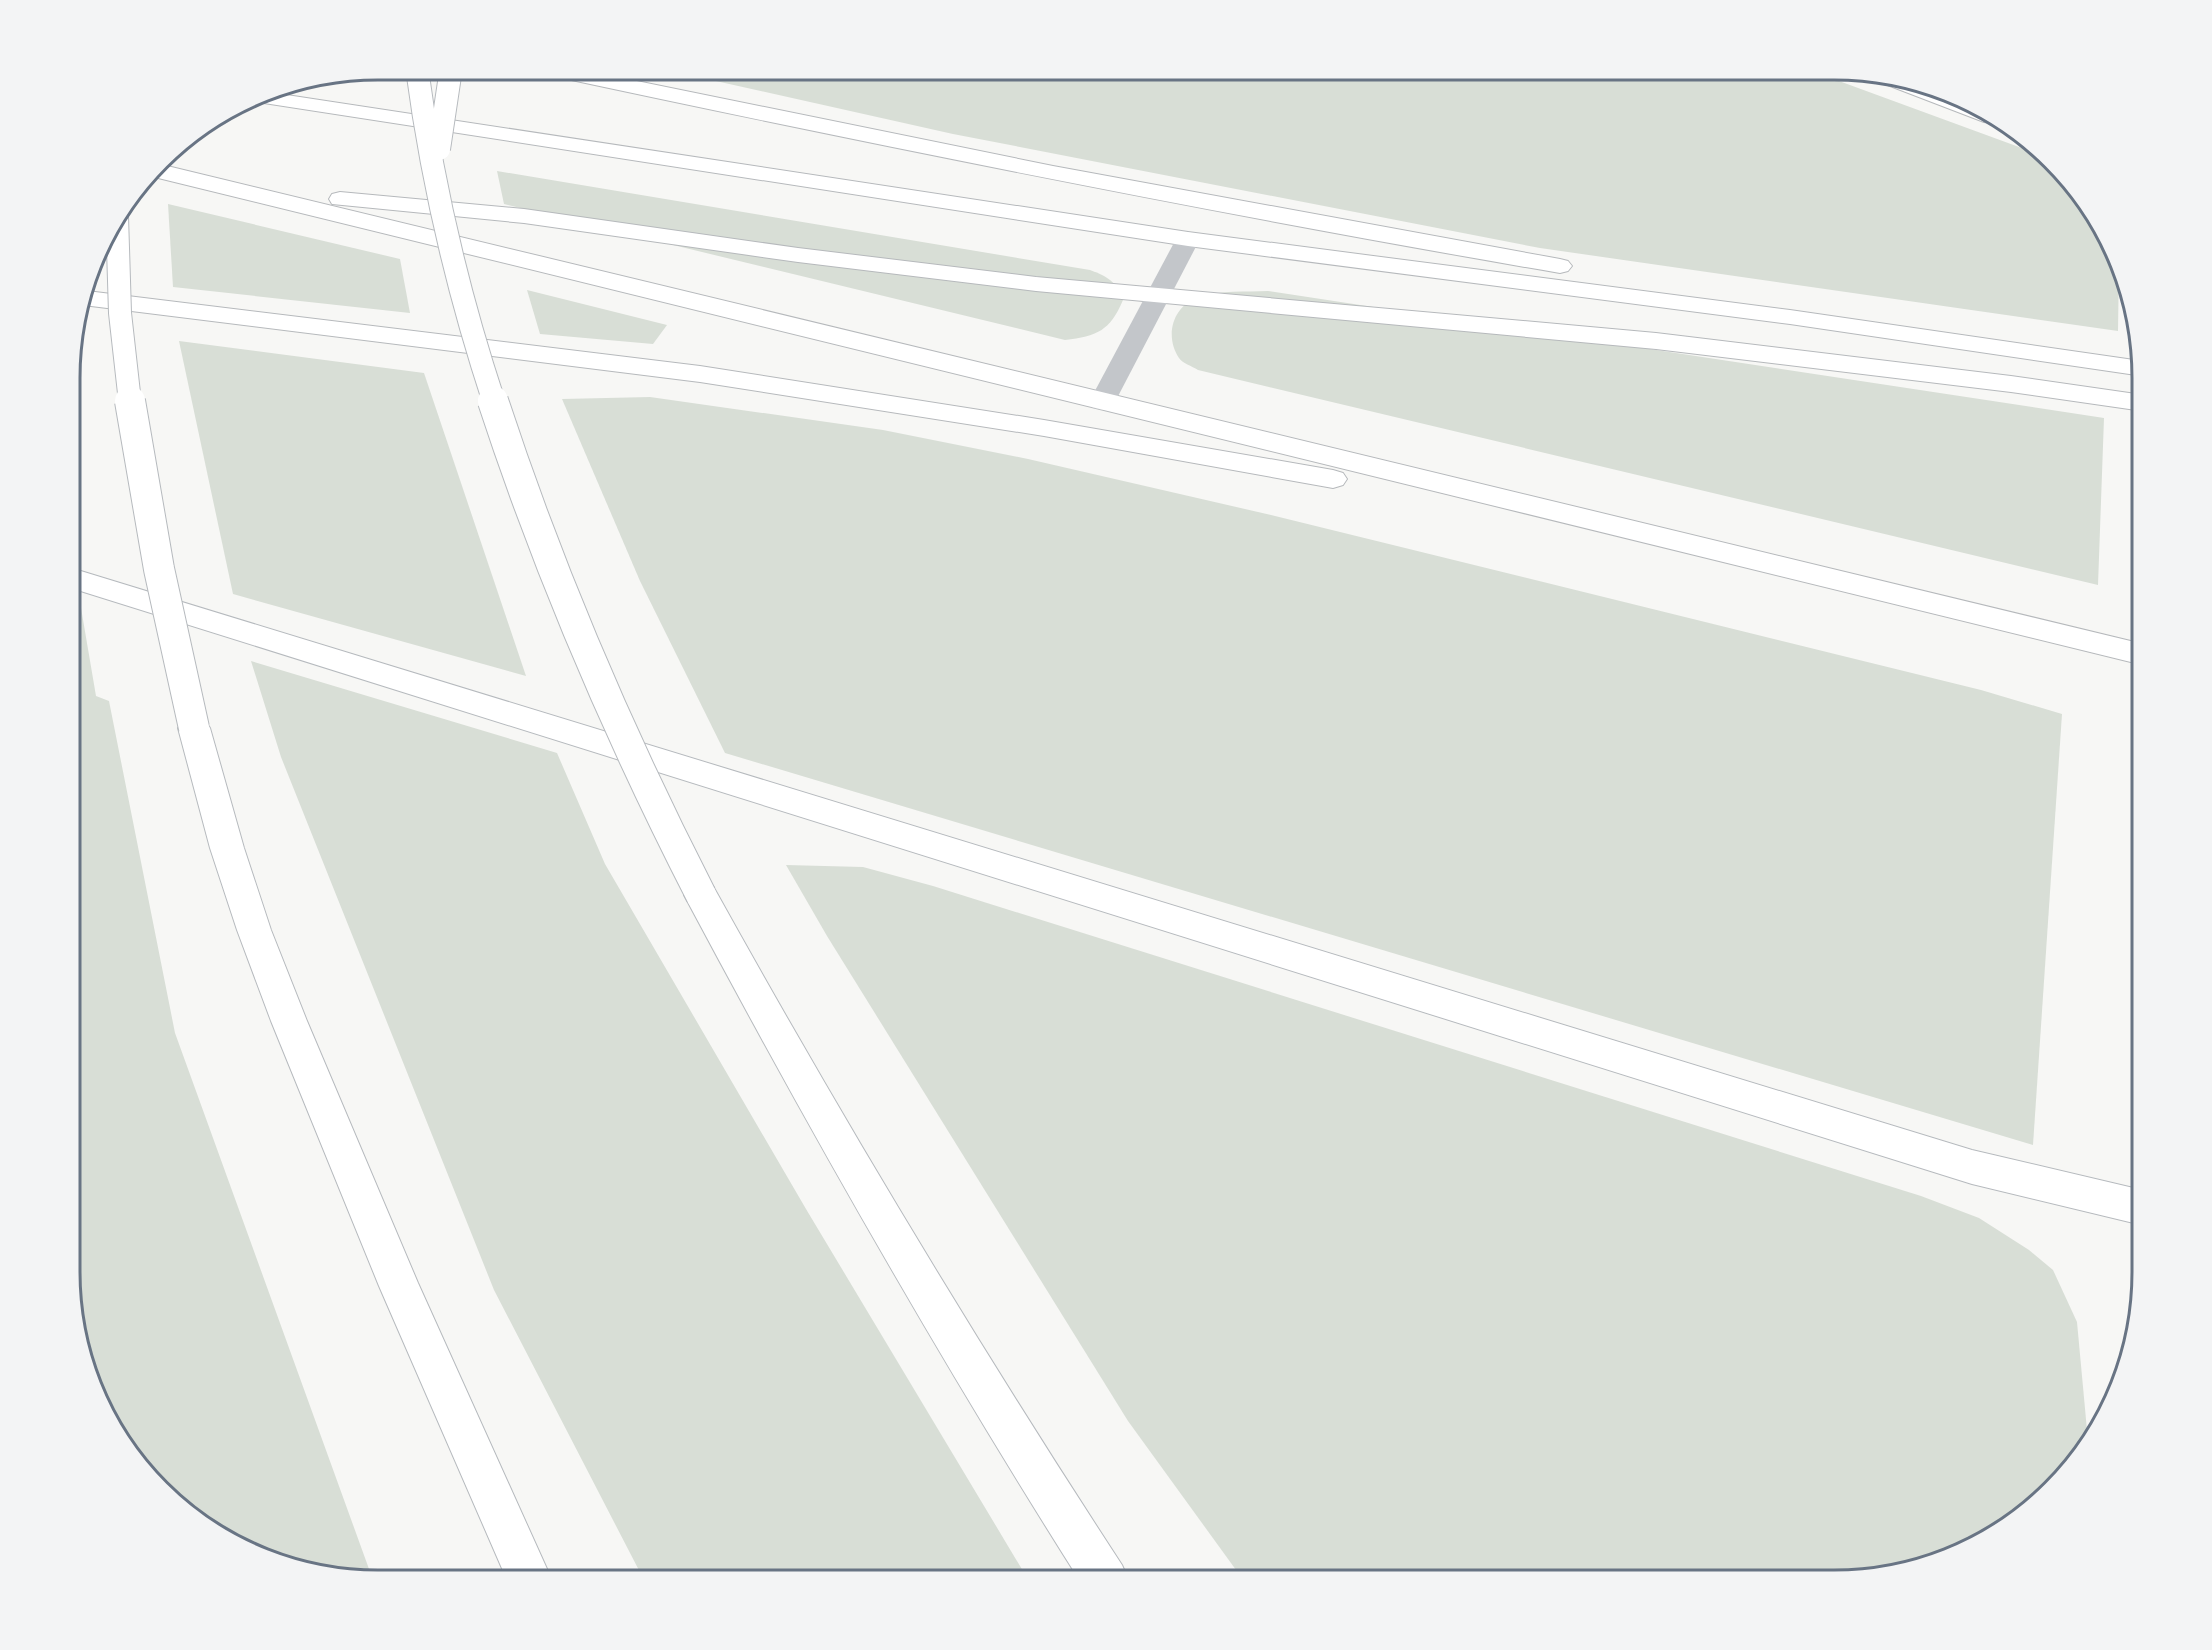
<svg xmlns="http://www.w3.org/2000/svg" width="2212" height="1650" font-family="Inter,sans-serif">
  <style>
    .green { fill: #d8ded6 }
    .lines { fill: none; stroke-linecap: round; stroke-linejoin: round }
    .major-casing { stroke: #b6babe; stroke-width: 2 }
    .highway-casing { stroke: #b6b9bc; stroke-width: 2 }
    .minor { fill: #c3c6ca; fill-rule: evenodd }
    .major { fill: #fff; fill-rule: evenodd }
    .highway { fill: #fff; fill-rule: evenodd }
    .major-bridge-far1-casing { stroke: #b6babe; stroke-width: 24; stroke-linecap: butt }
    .major-bridge-casing { stroke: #b6babe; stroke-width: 32; stroke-linecap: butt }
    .major-bridge-far1 { stroke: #fff; stroke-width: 22 }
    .major-bridge { stroke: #fff; stroke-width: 30 }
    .rim { fill: none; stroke: #687484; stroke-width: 3 }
  </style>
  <rect width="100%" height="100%" fill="#f7f7f5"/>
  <g class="green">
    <polygon points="662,69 771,69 862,77 988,69 1809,70 2046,157 2111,241 2119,264 2118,331 1540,248 953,134"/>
    <path d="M497,171L1090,270C1107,276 1117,282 1123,300C1110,331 1097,336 1065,340L504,204Z"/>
    <polygon points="168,204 400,259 410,313 173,287"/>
    <polygon points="527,290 667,325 653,344 540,334"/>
    <path d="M1268,291L2104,418L2098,585L1198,370C1192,366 1182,363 1179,358C1164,336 1173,305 1199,297C1221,290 1245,292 1268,291Z"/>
    <polygon points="179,341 424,373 526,676 233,594"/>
    <polygon points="650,397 883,430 1028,459 1271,515 1981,690 2062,714 2033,1145 725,753 640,581 562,399"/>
    <polygon points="71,600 80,602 96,696 109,701 175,1033 373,1580 358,1580 260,1558 174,1505 101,1409 70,1293"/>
    <polygon points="251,661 557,753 605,864 806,1209 1029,1581 644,1580 494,1290 281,757"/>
    <polygon points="786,865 863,867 933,886 1921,1196 1979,1218 2029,1250 2053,1270 2077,1322 2088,1441 2067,1476 1971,1549 1895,1575 1834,1581 1244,1581 1128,1421 827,936"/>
  </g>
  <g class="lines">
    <g class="major-casing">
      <g id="major">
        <polygon points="71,568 1972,1150 2142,1190 2142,1225 1972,1184 71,588"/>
        <polygon points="194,717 205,720 210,728 244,848 271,930 307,1021 418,1283 552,1580 507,1580 379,1286 271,1021 237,930 210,848 178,728 183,720"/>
        <path d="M701,882L713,886C841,1117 977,1343 1122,1565L1129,1581H1080C938,1357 808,1128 684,895L689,886Z"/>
      </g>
    </g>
    <g class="highway-casing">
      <g id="highway">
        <path d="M538,69H578L1053,166L1560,259L1568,261L1572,266L1568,271L1560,273C1221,215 884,147 548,75L541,73Z"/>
        <polygon points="1875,75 1933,88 1962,99 1999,122 1992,123 1984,122 1877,81 1874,77"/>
        <polygon points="267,92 1188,232 1790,310 2141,361 2143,376 1790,324 1188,246 251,101"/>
        <polygon points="159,164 2143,644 2143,665 150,176"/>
        <polygon points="340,192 524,209 798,248 1036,277 1656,333 2011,376 2143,395 2143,411 2011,392 1656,349 1036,291 798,262 524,223 332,204 329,199 332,194"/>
        <polygon points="87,291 700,366 1044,420 1333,470 1343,473 1347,479 1343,485 1333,488 1044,436 700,382 83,305"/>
      </g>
    </g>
    <polygon class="minor" points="1188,232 1196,234 1200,239 1115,402 1111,408 1102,410 1093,408 1089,402 1176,239 1180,234"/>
    <use href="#major" class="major"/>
    <use href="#highway" class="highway"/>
    <g class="major-bridge-far1-casing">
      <g id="major-bridge-far1">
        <path d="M417,69C432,182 458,293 494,402"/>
        <polyline points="439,149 451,69"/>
        <polyline points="117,216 120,313 130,402"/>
      </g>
    </g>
    <g class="major-bridge-casing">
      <g id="major-bridge">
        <polyline points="130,401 159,569 194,728"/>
        <path d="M493,401C549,572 619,735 701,895"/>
      </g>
    </g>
    <use href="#major-bridge-far1" class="major-bridge-far1"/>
    <use href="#major-bridge" class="major-bridge"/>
  </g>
  <path d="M0 0H2212V1650H0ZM378 80H1834A298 298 0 0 1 2132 378V1272A298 298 0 0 1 1834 1570H378A298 298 0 0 1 80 1272V378A298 298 0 0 1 378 80Z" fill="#f3f4f5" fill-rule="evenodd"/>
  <path class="rim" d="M378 80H1834A298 298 0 0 1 2132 378V1272A298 298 0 0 1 1834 1570H378A298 298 0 0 1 80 1272V378A298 298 0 0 1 378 80Z"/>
</svg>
